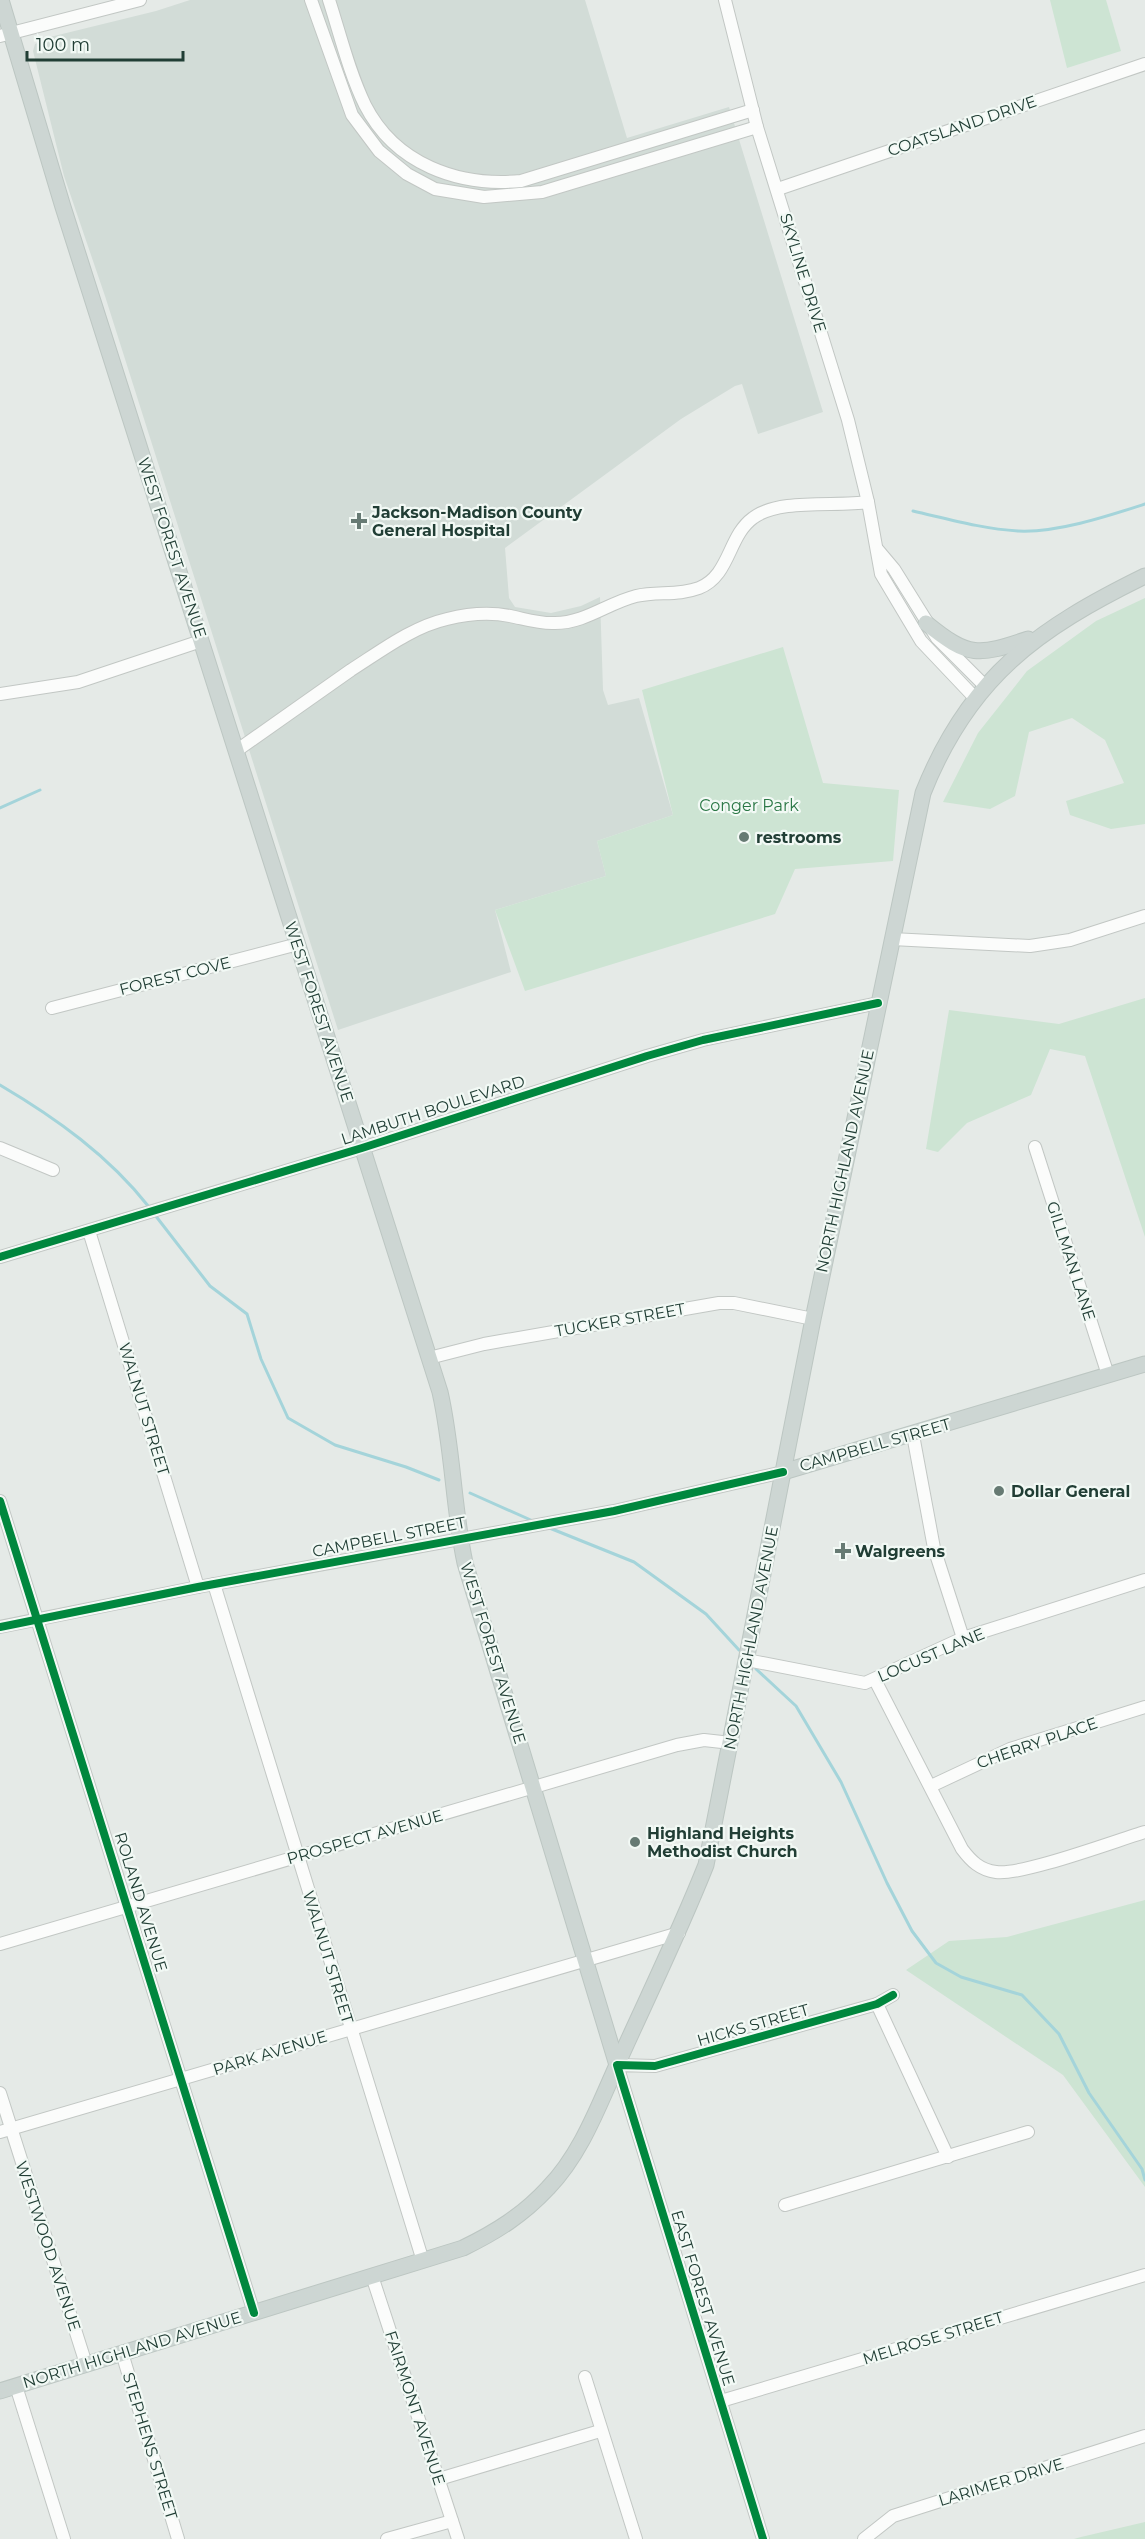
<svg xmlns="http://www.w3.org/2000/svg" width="1145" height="2539" font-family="Montserrat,sans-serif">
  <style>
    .built { fill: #d2dcd7 }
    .green { fill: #cde4d3 }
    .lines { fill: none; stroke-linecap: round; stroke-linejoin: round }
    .stream { stroke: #a4d4da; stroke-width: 3 }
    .minor-casing { stroke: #c2c7c4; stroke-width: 14 }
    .major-casing { stroke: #bcc6c2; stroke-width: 17 }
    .minor { stroke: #fbfcfb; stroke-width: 12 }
    .major { stroke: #cdd6d3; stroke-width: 15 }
    .cycleway-casing { stroke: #f2f9f5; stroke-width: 11 }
    .cycleway { stroke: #00873e; stroke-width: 8 }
    .poi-dot { fill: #667a73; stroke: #f2f9f5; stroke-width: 2 }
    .labels { text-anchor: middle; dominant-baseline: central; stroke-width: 4.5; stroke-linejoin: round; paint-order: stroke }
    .street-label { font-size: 16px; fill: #213e35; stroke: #f2f9f5 }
    .poi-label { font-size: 16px; font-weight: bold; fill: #213e35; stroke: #f2f9f5; text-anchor: start }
    .park-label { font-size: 16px; fill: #2a7745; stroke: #f2f9f5 }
  </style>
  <rect width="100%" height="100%" fill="#e5eae7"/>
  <polygon class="built" points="190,0 585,0 627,138 729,107 823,412 758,434 742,384 735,386 681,419 505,548 509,598 515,607 551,613 581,606 600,597 603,690 608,705 639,698 673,815 597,841 606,876 495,910 511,972 338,1030 105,296 64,176 33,51 35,44 50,37 156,11"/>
  <g class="green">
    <polygon points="1050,0 1106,0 1121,51 1067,68"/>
    <polygon points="1145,598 1145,824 1111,829 1070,815 1066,801 1124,783 1105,740 1072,718 1029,732 1015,796 990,809 943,802 978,733 1027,671 1096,621"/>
    <polygon points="783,647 823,783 899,790 893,861 795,869 775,914 525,991 495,910 606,876 597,841 673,815 642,690"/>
    <polygon points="1145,998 1145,1237 1085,1056 1050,1049 1031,1095 967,1123 938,1152 926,1149 949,1010 1059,1024"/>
    <polygon points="1145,1900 1145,2187 1063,2075 906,1970 949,1941 1007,1937"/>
    <polygon points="1145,2522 1145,2539 1074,2539 1081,2537"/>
  </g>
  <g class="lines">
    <g class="stream">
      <path d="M913,511C948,519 983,529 1018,531C1057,533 1108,516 1145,504"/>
      <polyline points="0,808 40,790"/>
      <path d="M0,1085C56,1118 109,1156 149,1207"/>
      <polyline points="155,1215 210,1286 247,1314 261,1359 288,1418 335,1445 406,1467 439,1480"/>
      <polyline points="470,1493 533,1521"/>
      <polyline points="547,1527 634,1562 706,1614 739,1650"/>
      <polyline points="756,1669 796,1706 841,1782 887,1883 912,1931 936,1963 961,1977 1022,1995 1059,2034 1089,2093 1142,2169 1145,2180"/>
    </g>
    <g class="minor-casing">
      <g id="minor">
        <polyline points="311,0 352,115 379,151 407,174 435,189 484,197 542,192 757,127"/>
        <path d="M329,0C340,34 349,72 365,105C395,164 458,187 521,181L753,110"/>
        <polyline points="725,0 757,127 848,420 868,502 881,574 921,641 975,698"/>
        <polyline points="0,36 140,0"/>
        <polyline points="778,189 1145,64"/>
        <polyline points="878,550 894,569 937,638 985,686"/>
        <polyline points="0,694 78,682 201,641"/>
        <path d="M236,751C274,724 313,697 351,670C381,651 412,627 447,619C467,614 490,612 510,616C525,619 540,624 555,623C585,623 608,603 636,596C657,591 678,596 699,588C730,576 728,536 753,518C779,498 836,507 868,502"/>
        <polyline points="892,939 1030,946 1070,940 1145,916"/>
        <polyline points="52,1008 298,944"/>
        <polyline points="1035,1147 1108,1375"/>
        <polyline points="0,1148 53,1170"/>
        <polyline points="89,1231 198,1587"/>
        <polyline points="0,1257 362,1148 647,1056 703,1040 878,1003"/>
        <polyline points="429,1358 484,1344 719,1303 734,1303 813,1319"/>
        <polyline points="913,1435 934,1548 963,1638"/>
        <polyline points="0,1501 254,2313"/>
        <polyline points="214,1584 423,2261"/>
        <polyline points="0,1627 198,1587 614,1511 783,1472"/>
        <polyline points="747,1660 865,1683 963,1638 1145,1580"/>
        <path d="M875,1680L962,1849C971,1861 980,1870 996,1872C1021,1876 1115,1841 1145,1832"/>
        <polyline points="931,1786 1010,1749 1145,1707"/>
        <polyline points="0,1944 677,1745 704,1740 731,1743"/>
        <polyline points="877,2004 948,2157"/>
        <polyline points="0,2093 86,2364"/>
        <polyline points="0,2132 679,1933"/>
        <polyline points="785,2205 1028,2132"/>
        <polyline points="372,2276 458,2539"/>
        <polyline points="122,2353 178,2539"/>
        <polyline points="585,2377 636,2539"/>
        <polyline points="16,2386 64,2539"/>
        <polyline points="721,2401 1145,2275"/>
        <polyline points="439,2479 600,2431"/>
        <polyline points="387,2539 452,2521"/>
        <polyline points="763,2539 617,2065 655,2066 877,2004 893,1995"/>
        <polyline points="864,2539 893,2516 1145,2436"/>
      </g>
    </g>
    <g class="major-casing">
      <g id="major">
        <path d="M1,0L63,207L440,1392C453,1449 453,1507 465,1563L617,2065"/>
        <path d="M926,623C969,658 978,656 1028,639"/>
        <polyline points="783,1472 1145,1364"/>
        <path d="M0,2391L463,2248C496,2232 523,2215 548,2188C581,2154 598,2107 617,2065C647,1998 679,1933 706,1865L813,1319L923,793C969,677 1037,629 1145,576"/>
      </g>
    </g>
    <use href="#minor" class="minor"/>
    <use href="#major" class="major"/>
    <g class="cycleway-casing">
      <g id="cycleway">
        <polyline points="0,1257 362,1148 647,1056 703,1040 878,1003"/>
        <polyline points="0,1501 254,2313"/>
        <polyline points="0,1627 198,1587 614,1511 783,1472"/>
        <polyline points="763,2539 617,2065 655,2066 877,2004 893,1995"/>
      </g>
    </g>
    <use href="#cycleway" class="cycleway"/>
  </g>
  <g class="poi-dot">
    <path d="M356 512h6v6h6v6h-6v6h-6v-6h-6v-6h6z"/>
    <circle cx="744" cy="837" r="6"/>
    <circle cx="999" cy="1491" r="6"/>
    <path d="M840 1542h6v6h6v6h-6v6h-6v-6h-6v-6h6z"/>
    <circle cx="635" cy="1842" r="6"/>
  </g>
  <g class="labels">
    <g class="street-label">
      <text transform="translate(962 126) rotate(-19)">COATSLAND DRIVE</text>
      <text transform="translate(803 273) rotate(73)">SKYLINE DRIVE</text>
      <text transform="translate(172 548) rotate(72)">WEST FOREST AVENUE</text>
      <text transform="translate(175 976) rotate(-14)">FOREST COVE</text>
      <text transform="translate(319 1012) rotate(72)">WEST FOREST AVENUE</text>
      <text transform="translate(433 1110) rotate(-18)">LAMBUTH BOULEVARD</text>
      <text transform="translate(845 1161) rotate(-78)">NORTH HIGHLAND AVENUE</text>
      <text transform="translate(1071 1261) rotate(72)">GILLMAN LANE</text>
      <text transform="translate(620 1320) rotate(-10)">TUCKER STREET</text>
      <text transform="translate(144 1409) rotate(73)">WALNUT STREET</text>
      <text transform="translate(875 1445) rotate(-16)">CAMPBELL STREET</text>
      <text transform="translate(389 1537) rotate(-11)">CAMPBELL STREET</text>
      <text transform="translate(751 1638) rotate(-79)">NORTH HIGHLAND AVENUE</text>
      <text transform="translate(493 1653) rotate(73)">WEST FOREST AVENUE</text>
      <text transform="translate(931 1655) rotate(-23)">LOCUST LANE</text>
      <text transform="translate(1037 1743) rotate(-19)">CHERRY PLACE</text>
      <text transform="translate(365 1837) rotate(-16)">PROSPECT AVENUE</text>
      <text transform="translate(141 1902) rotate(73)">ROLAND AVENUE</text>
      <text transform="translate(328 1957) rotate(73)">WALNUT STREET</text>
      <text transform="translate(753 2025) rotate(-16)">HICKS STREET</text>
      <text transform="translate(270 2053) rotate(-17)">PARK AVENUE</text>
      <text transform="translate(48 2246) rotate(72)">WESTWOOD AVENUE</text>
      <text transform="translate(703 2298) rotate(73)">EAST FOREST AVENUE</text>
      <text transform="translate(933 2338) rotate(-17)">MELROSE STREET</text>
      <text transform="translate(132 2350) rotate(-17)">NORTH HIGHLAND AVENUE</text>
      <text transform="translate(415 2408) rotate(72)">FAIRMONT AVENUE</text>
      <text transform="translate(150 2446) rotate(73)">STEPHENS STREET</text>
      <text transform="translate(1001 2482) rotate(-17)">LARIMER DRIVE</text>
    </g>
    <g class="poi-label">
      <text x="372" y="512">Jackson-Madison County<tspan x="372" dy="18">General Hospital</tspan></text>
      <text x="756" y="837">restrooms</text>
      <text x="1011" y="1491">Dollar General</text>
      <text x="855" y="1551">Walgreens</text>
      <text x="647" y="1833">Highland Heights<tspan x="647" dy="18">Methodist Church</tspan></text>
    </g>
    <g class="park-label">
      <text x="749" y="805">Conger Park</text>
    </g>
  </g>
  <path d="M27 51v9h156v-9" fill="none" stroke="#213e35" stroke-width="3"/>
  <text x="36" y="51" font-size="18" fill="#213e35" stroke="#f2f9f5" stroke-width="4.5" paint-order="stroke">100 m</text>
</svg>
